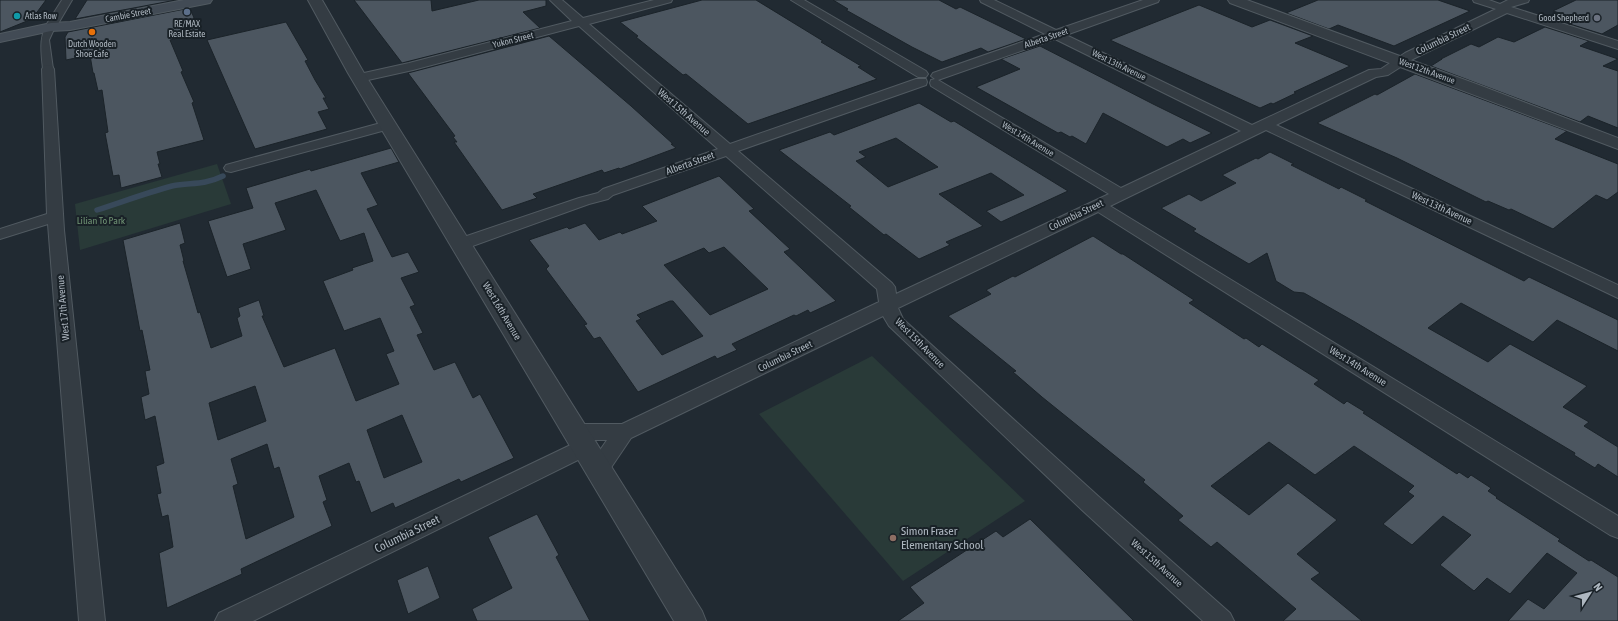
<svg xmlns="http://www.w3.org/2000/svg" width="1618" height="621" font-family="'Asap Condensed',sans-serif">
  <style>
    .green { fill: #293a38 }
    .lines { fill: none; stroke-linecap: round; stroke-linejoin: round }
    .stream { stroke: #38495a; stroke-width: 5.5 }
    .building { fill: #4c5660; stroke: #1b2329; fill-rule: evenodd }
    .pedestrian-casing { stroke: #515a61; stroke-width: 2 }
    .minor-casing { stroke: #515a61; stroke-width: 2 }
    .tertiary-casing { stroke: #515a61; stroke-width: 2 }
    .secondary-casing { stroke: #515a61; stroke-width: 2 }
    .pedestrian { fill: #343c43; fill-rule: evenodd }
    .minor { fill: #343c43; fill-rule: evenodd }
    .tertiary { fill: #343c43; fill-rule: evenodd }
    .secondary { fill: #424b55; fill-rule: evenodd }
    .service-dot { fill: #5c6f8a; stroke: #192127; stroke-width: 1.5 }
    .culture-dot { fill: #0f9aa8; stroke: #192127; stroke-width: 1.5 }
    .worship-dot { fill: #6b7280; stroke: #192127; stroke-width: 1.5 }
    .food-dot { fill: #e8710a; stroke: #192127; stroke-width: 1.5 }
    .education-dot { fill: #8d6e63; stroke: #192127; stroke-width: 1.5 }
    .labels { text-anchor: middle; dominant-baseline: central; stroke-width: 4; stroke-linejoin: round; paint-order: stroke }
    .far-street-label { font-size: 9px; fill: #aeb7c0; stroke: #192127 }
    .far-poi-label { font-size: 9px; fill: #aeb7c0; stroke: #192127 }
    .street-label { font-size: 10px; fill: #aeb7c0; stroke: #192127 }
    .park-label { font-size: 10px; fill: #709374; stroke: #192127 }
    .near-poi-label { font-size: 12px; fill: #aeb7c0; stroke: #192127; text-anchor: start }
    .near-street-label { font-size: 12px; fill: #aeb7c0; stroke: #192127 }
  </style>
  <rect width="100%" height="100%" fill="#212a32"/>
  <g class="green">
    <polygon points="217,164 231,204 80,250 75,204"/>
    <polygon points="872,356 1025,501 903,581 759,414"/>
  </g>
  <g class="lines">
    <path class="stream" d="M97,210C122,202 146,193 172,186C191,182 202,186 223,176"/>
  </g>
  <g class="building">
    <polygon points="0,0 46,0 32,19 0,32"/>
    <polygon points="87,0 176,0 75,19"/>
    <polygon points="354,0 431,0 432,11 479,0 546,0 546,6 523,12 540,28 402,63"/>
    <polygon points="702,0 756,0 823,41 821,42 861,66 858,67 877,79 748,124 686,74 683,75 636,37 638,36 620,22"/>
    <polygon points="833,0 939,0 956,9 960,7 1026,39 988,52 981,48 942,62 912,47 846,10 848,9"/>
    <polygon points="1318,0 1438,0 1470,11 1394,46 1338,25 1329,29 1286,13"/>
    <polygon points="1576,0 1618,0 1618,25 1602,34 1557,20 1566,15 1553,11"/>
    <polygon points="1199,5 1252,27 1270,20 1313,36 1295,43 1350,66 1294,92 1296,93 1273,104 1271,103 1260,108 1110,40"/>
    <polygon points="190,8 200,33 170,40 183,71 181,72 194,102 192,103 204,140 157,152 160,164 158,164 162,177 121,188 119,175 113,176 105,133 108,132 102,90 98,91 94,73 93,73 90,55 66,60 65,37 68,32"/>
    <polygon points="286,22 308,60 305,61 315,80 326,98 323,98 329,109 318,112 327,129 255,149 207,40"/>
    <polygon points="1545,27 1589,41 1580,46 1618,59 1603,66 1618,71 1618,128 1588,116 1580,122 1431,66 1442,59 1441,59 1471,44 1479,47 1498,37 1514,42"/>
    <polygon points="549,36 631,106 673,144 671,144 676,148 620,169 619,168 604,173 602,170 533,194 537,198 502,210 454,142 457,142 453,137 455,136 408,73"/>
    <polygon points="1040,46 1153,104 1212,133 1190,143 1183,139 1167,147 1103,113 1086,144 1072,136 1070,137 1061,132 1058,133 976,87 1020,69 1001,59"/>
    <polygon points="1415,74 1567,131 1555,139 1618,164 1618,192 1607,200 1596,195 1553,229 1511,209 1509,210 1488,201 1486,202 1397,158 1317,123 1375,94 1377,95"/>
    <path d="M919,103L951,122L954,121L1068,191L1001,222L986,211L1024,195L991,173L939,194L983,226L946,242L950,245L919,259L886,234L884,235L849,207L851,206L779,150L830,132L834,135ZM896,138L938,167L888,187L856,161L866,157L859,152Z"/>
    <path d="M391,148L399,162L361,173L378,205L367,209L392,257L408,252L419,272L401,278L415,305L410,307L423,333L417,335L434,370L455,362L473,398L480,394L514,458L461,482L459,479L395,508L393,503L371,513L359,481L356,482L349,463L319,476L327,500L323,502L332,526L241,569L242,574L167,608L159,553L173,547L168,515L162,517L157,494L161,493L156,466L164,463L155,416L145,420L141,397L149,394L145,371L150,370L142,330L140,331L123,240L180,223L185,243L180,245L184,261H183L198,313L200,312L211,348L242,336L237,318L240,316L238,308L259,300L264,316H262L284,367L335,348L356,401L399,384L386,354L394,351L380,318L344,331L323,281L353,270L352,268L373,261L364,233L340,241L316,190L275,203L286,230L243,244L251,269L227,277L208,221L253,208L246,188L310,169L311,171ZM255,386L266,421L218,440L209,403ZM402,415L422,462L384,478L367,430ZM267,444L274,469L279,467L294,517L246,539L233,486L238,484L231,459Z"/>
    <polygon points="1270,152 1294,164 1291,165 1339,189 1341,187 1367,200 1365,201 1524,281 1529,277 1618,320 1618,351 1557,320 1533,342 1461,303 1428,328 1488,362 1510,344 1587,386 1563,407 1589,422 1584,426 1618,447 1618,477 1598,464 1595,468 1574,455 1575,453 1355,322 1304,293 1294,292 1276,281 1267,253 1249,264 1193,231 1196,229 1161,208 1189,194 1201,201 1236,183 1222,175 1256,158 1258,159"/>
    <path d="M719,176L754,209L749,211L790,249L784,252L836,301L810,313L808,310L796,316L794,315L732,344L737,350L717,359L715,356L638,392L600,337L594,339L584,325L587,324L546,269L549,266L529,240L567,227L569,229L585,223L599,240L620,232L622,234L657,221L642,206ZM724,247L768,289L710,315L664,265L704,248L709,253ZM670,301H673L703,336L662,355L636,321L641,319L637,315Z"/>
    <polygon points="1093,236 1121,254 1123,254 1194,300 1189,303 1244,339 1246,338 1259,347 1262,344 1319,380 1314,384 1344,404 1347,401 1365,412 1363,413 1457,474 1459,472 1468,478 1471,475 1491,488 1488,491 1497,497 1496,498 1560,539 1558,541 1589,561 1591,560 1618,577 1618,621 1508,621 1528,599 1544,609 1577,573 1547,553 1510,594 1487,578 1474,591 1440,565 1471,535 1443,516 1412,545 1383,524 1414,496 1408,492 1414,486 1354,446 1315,475 1269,442 1211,486 1249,515 1288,483 1337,520 1297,554 1320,573 1311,579 1362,621 1283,621 1296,609 1217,542 1211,547 1178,520 1183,516 1143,482 1145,480 1042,397 1013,372 1016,371 948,316 991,294 986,290 1013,276 1015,277"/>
    <polygon points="537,514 559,555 556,557 590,621 477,621 472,609 512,588 488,537"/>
    <polygon points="1030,519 1134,621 898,621 924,603 910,587 996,531 1003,537"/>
    <polygon points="428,566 440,598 408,614 397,580"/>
  </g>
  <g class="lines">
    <g class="pedestrian-casing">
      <path id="pedestrian" d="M51,24L55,27L49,40L53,69L48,72L43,69C42,58 37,29 51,24Z"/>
    </g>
    <g class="minor-casing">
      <g id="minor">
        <polygon points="62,0 72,0 55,29 47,29 45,27"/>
        <path d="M550,0H562L583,18L654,0H672L671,2L589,24L730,144L916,79H926L927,82L926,85L738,151L892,283L895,287L896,294L1109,194L931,86L930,83L931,80L935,79L931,76L933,73L1045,34L981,2L980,0H994L1056,30L1143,0H1159L1158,2L1066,35L1252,125L1369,70L1381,69L1405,53L1496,9L1474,2L1473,0H1489L1500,4L1508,0H1529L1528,2L1511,7L1618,41V49L1507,13L1413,59L1388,75L1376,77L1276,125L1618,285V298L1266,130L1110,206L1618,516V538L1610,535L1098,212L898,308L903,319L1098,496L1230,613L1234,621H1203L1082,510L889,326L883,316L631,438L606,475L598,478L590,475L587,469L607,440H589L592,441L596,447L592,453L253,621H215L219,613L581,440L569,438L566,432L569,426L576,424H622L879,302L877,289L726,156L613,195L608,199L589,204L467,248L461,249L455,248L453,244L455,240L579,198L598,193L603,189L718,149L579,26L413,70L359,82L355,81L353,78L355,75L409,63L572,21ZM1055,39L1241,131L1121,188L938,80Z"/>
        <polygon points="791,0 804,0 926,71 928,74 926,77 918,77"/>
        <polygon points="48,65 52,66 54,69 64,230 105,621 79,621 48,224 0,239 0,229 47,214 42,69 44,66"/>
        <polygon points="388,121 393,122 395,125 393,128 231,172 226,171 224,168 226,165"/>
      </g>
    </g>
    <g class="tertiary-casing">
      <g id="tertiary">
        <polygon points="308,0 322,0 364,73 702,611 706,621 674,621 348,73"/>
        <polygon points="1228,0 1247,0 1479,85 1618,138 1618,149 1230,3"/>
      </g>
    </g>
    <g class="secondary-casing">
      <polygon id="secondary" points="184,0 212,0 210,3 205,4 70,30 51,31 0,42 0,34 51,23 70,22"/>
    </g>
    <use href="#pedestrian" class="pedestrian"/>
    <use href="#minor" class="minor"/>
    <use href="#tertiary" class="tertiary"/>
    <use href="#secondary" class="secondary"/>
  </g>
  <circle class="service-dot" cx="187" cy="12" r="4"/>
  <circle class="culture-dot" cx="17" cy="16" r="4"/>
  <circle class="worship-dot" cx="1597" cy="18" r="4"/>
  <circle class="food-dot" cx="92" cy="32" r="4"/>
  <circle class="education-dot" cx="893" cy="538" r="4"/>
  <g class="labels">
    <g class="far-street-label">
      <text transform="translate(128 15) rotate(-11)">Cambie Street</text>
      <text transform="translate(1046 38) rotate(-19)">Alberta Street</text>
      <text transform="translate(513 40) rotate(-14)">Yukon Street</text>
      <text transform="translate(1119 65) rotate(26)">West 13th Avenue</text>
      <text transform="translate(1427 71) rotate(20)">West 12th Avenue</text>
      <text transform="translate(1028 139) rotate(31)">West 14th Avenue</text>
    </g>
    <g class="far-poi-label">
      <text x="25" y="16" text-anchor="start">Atlas Row</text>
      <text x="1589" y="18" text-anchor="end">Good Shepherd</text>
      <text x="187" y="24">RE/MAX<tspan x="187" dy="10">Real Estate</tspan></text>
      <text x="92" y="44">Dutch Wooden<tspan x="92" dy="10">Shoe Cafe</tspan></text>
    </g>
    <g class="street-label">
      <text transform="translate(1443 39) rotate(-26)">Columbia Street</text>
      <text transform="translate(684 112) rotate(41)">West 15th Avenue</text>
      <text transform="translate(690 163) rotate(-20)">Alberta Street</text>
      <text transform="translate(1442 208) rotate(25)">West 13th Avenue</text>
      <text transform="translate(1076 215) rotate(-26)">Columbia Street</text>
      <text transform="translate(63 308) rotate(-95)">West 17th Avenue</text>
      <text transform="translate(502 311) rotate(59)">West 16th Avenue</text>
      <text transform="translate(920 343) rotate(45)">West 15th Avenue</text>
      <text transform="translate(785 356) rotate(-26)">Columbia Street</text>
      <text transform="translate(1358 366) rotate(32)">West 14th Avenue</text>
      <text transform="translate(1157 563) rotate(42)">West 15th Avenue</text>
    </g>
    <g class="park-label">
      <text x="101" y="220">Lilian To Park</text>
    </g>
    <g class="near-poi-label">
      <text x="901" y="531">Simon Fraser<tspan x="901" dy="14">Elementary School</tspan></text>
    </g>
    <g class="near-street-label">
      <text transform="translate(407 534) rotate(-26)">Columbia Street</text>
    </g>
  </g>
  <g transform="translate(1590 593) rotate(54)" stroke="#192127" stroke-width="3" paint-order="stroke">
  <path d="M0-3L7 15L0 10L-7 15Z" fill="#aeb7c0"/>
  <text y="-6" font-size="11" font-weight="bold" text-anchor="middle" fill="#aeb7c0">N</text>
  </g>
</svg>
